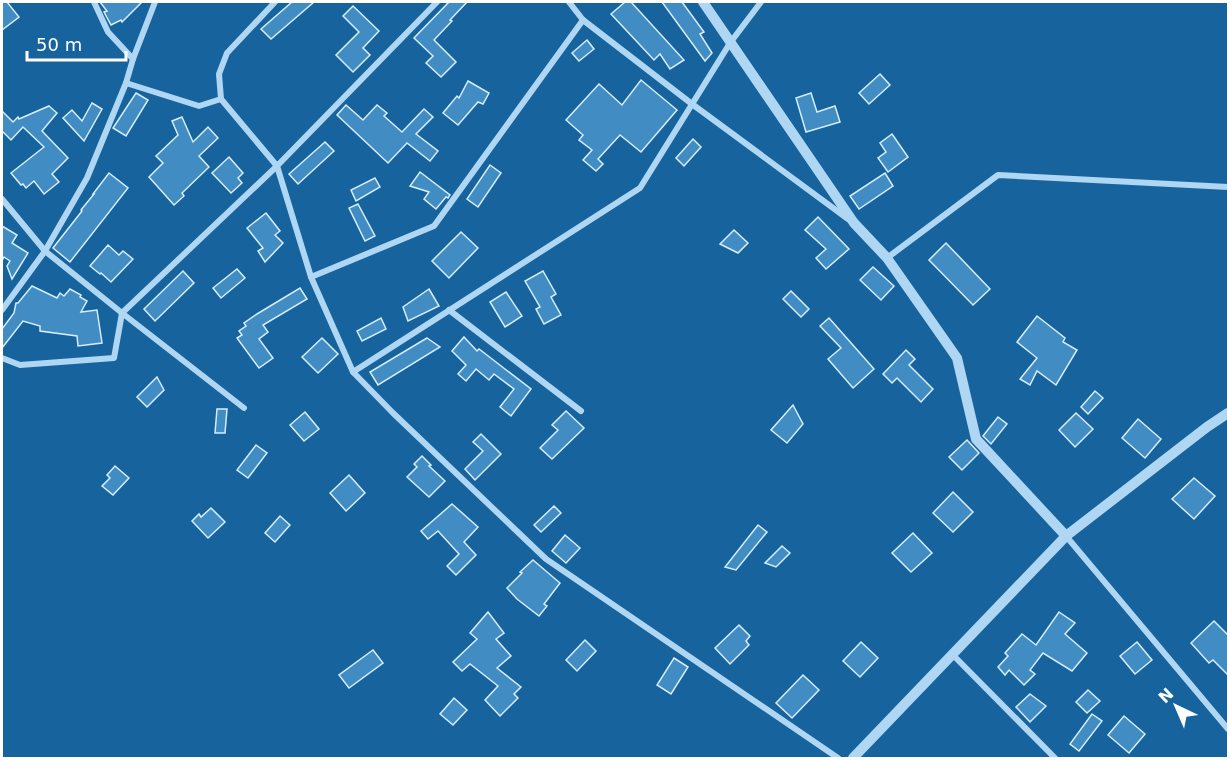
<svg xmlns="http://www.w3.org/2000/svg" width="1230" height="760" font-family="'DejaVu Sans',sans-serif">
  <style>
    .building { fill: #408cc3; stroke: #d6edfc; stroke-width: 1.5 }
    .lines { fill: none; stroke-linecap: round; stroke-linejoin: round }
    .minor { stroke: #afd6f2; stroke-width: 6 }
    .tertiary { stroke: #afd6f2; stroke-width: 10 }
  </style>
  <rect width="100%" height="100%" fill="#17639d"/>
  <g class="building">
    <polygon points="2,2 7,2 19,17 2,30"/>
    <polygon points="100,2 142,2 122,22 121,20 111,25 104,12 107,11"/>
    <polygon points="292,2 314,2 271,39 261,29"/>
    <polygon points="449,2 467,2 450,20 452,21 434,40 456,62 441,77 426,63 433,56 414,38"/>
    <polygon points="625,2 631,2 684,60 670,69 660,54 654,60 611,14"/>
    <polygon points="662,2 682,2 704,32 700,34 712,53 705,61"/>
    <polygon points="353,6 379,31 363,48 370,55 353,72 336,55 359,32 343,16"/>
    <polygon points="587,40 594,49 579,61 572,53"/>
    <polygon points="880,74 890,85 869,104 859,93"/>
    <polygon points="641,80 677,110 641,152 620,135 598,159 603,164 596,171 583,160 592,150 579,140 583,135 566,120 599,84 622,105"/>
    <polygon points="468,81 489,93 483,104 478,102 458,125 443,113 457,96 459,98"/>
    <polygon points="136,93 148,100 126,136 113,128"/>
    <polygon points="811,93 817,112 835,106 840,122 806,132 796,98"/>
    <polygon points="92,103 102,109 84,141 63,118 72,110 82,121"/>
    <polygon points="346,105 363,120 377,105 387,113 384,116 402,132 424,109 433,117 416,134 438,151 430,161 407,143 388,163 337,115"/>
    <polygon points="49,106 57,113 42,131 68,158 52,174 59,182 44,194 34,181 26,188 23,184 21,185 11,173 44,147 23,127 11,140 2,131 2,111 13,122 18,117 19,119"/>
    <polygon points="182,117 193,142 208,127 218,138 199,156 209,167 182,193 184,196 174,205 149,177 163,163 156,156 178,135 172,121"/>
    <polygon points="892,134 908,157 888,172 878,158 886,152 880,143"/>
    <polygon points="693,139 701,147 684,166 676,158"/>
    <polygon points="325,142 334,151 298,184 289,174"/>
    <polygon points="229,157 243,173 238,178 242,183 231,193 212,173"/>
    <polygon points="490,165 501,173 478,207 467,199"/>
    <polygon points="420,172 450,195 448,198 446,197 436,209 424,199 429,192 410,186"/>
    <polygon points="109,173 128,188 70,262 53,248 82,211 81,210 94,194 93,194"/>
    <polygon points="885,173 893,186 859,209 850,196"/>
    <polygon points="375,178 380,187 356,201 351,190"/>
    <polygon points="358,204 375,236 365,241 349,208"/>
    <polygon points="266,213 280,231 275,235 283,243 265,262 258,251 263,248 247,228"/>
    <polygon points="818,217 849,249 826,269 816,258 826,249 805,230"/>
    <polygon points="2,226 17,235 12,243 28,253 12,279 7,266 10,261 4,257 2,261"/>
    <polygon points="734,230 748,243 738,253 720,244"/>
    <polygon points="461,232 478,248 449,278 432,261"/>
    <polygon points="946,243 990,289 973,305 929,260"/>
    <polygon points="108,245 119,255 123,251 133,259 111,282 101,273 100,274 90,266"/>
    <polygon points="873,267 894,286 881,300 860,280"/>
    <polygon points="237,269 245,278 221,298 213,288"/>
    <polygon points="183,271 194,283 155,321 144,309"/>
    <polygon points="543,271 556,294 551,297 561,315 544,324 536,309 540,307 525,281"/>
    <polygon points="32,286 57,298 60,293 64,296 70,289 81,295 80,297 87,301 81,312 97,310 102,343 78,346 77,336 40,331 40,326 23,321 2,348 2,329 14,313 16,303 18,303"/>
    <polygon points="300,288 307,299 263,325 268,332 259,339 273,358 259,368 237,338 242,335 239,331 246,326 244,323 257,314"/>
    <polygon points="429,289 439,306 408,321 403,307"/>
    <polygon points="791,291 809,309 801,317 783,299"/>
    <polygon points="506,292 522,316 505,327 490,302"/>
    <polygon points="1037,316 1065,338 1063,342 1077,350 1056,385 1037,371 1030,385 1020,379 1037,358 1017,342"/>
    <polygon points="381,318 386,329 362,341 357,331"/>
    <polygon points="829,318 874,369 853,388 828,359 841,348 820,326"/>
    <polygon points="464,337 477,351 479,349 531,389 511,416 500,407 514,389 494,374 489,380 476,369 466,381 458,374 466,365 452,351"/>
    <polygon points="322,338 338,354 318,373 302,357"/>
    <polygon points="427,338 440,347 378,385 370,372"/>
    <polygon points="906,350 915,359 909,365 933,389 921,402 897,378 892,383 883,374"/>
    <polygon points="157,377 164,390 147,407 137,397"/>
    <polygon points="1095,391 1103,398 1088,414 1081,407"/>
    <polygon points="793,405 803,424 787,443 771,430"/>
    <polygon points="217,409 227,409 225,433 215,433"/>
    <polygon points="566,411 584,428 552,459 540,448 558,430 552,425"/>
    <polygon points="305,412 319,429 304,441 290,425"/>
    <polygon points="1076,413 1093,429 1075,447 1059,430"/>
    <polygon points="998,417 1007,424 991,444 983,436"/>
    <polygon points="1138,419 1161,439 1145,458 1122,438"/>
    <polygon points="481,434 501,454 475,480 465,469 483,451 473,442"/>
    <polygon points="967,440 979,453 962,470 949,457"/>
    <polygon points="256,445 267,453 248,478 237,470"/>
    <polygon points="422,456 431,465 429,466 445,481 429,497 407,477 417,467 414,464"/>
    <polygon points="115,466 129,478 113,495 102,486 110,478 107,475"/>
    <polygon points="349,475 365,493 346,511 330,493"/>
    <polygon points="1194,478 1215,496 1194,519 1172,499"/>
    <polygon points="953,492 973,512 953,532 933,513"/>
    <polygon points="452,504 478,527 464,542 476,555 456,575 447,566 459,554 438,531 428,539 421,531"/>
    <polygon points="554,506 561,513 541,532 534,525"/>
    <polygon points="211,508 225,522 208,538 192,521 199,514 201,517"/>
    <polygon points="280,516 290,525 275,542 265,533"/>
    <polygon points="758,525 767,532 736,570 725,567"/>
    <polygon points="913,533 932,553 911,572 892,553"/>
    <polygon points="565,535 580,548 566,563 552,551"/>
    <polygon points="782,546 790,553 776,567 765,563"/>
    <polygon points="533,560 560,583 544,604 547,606 539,616 517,599 507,588 522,573 520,572"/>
    <polygon points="488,612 504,633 496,639 511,656 497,668 521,687 514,694 518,698 500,716 485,700 498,686 470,664 462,671 453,662 477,639 470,633"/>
    <polygon points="1059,612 1075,623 1065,634 1087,653 1072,671 1043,653 1030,670 1035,674 1024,685 1009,670 1005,675 998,667 1008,656 1005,653 1022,634 1036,645"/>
    <polygon points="1214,621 1228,635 1228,675 1213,660 1209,663 1191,643"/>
    <polygon points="739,625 750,636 746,641 749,645 730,664 715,648"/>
    <polygon points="585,640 596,651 577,671 566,660"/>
    <polygon points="861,642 878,658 860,677 843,661"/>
    <polygon points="1137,642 1152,660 1135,674 1120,656"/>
    <polygon points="373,650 383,663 349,688 339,675"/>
    <polygon points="674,658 688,667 671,694 657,685"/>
    <polygon points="803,675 819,690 792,718 776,703"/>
    <polygon points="1088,690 1100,701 1087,713 1076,702"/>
    <polygon points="1030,694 1046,706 1030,722 1016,707"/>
    <polygon points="454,698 467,710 453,725 440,714"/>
    <polygon points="1092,714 1102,721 1079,751 1070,744"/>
    <polygon points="1124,716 1145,734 1129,753 1108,735"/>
  </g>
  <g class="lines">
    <g class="minor">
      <polyline points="94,2 108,32 133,59"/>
      <polyline points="275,2 227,53 219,74 221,99 277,166 311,277 353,372 393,413 546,559 838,758"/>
      <polyline points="569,2 583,20 692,104 848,219"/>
      <polyline points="126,83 199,106 221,99"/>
      <polyline points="2,199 45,251 122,313 277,166 437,2"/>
      <polyline points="887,258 998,175 1228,187"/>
      <polyline points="311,277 434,226 583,20"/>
      <polyline points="2,310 45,251 87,178 126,83 133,59 155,2"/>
      <polyline points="449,310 581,411"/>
      <polyline points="2,358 20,365 114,358 122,313 244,408"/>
      <polyline points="353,372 640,188 730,43 761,2"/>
      <polyline points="1066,536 1228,729"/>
      <polyline points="952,654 1055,758"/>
    </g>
    <g class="tertiary">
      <polyline points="703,2 854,223 887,258 957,358 976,439 1066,536"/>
      <polyline points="853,758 1066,536 1207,427 1228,413"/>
    </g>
  </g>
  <rect width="1230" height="760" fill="none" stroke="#ffffff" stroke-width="6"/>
  <g transform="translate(1176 706) rotate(316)" stroke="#17639d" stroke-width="4.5" paint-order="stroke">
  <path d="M0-4.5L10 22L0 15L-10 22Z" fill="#ffffff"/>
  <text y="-9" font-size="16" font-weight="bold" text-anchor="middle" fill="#ffffff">N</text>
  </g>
  <path d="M27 51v9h99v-9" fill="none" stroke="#ffffff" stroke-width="3"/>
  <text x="36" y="51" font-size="18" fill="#ffffff" stroke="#17639d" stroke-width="4.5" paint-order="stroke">50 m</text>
</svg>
